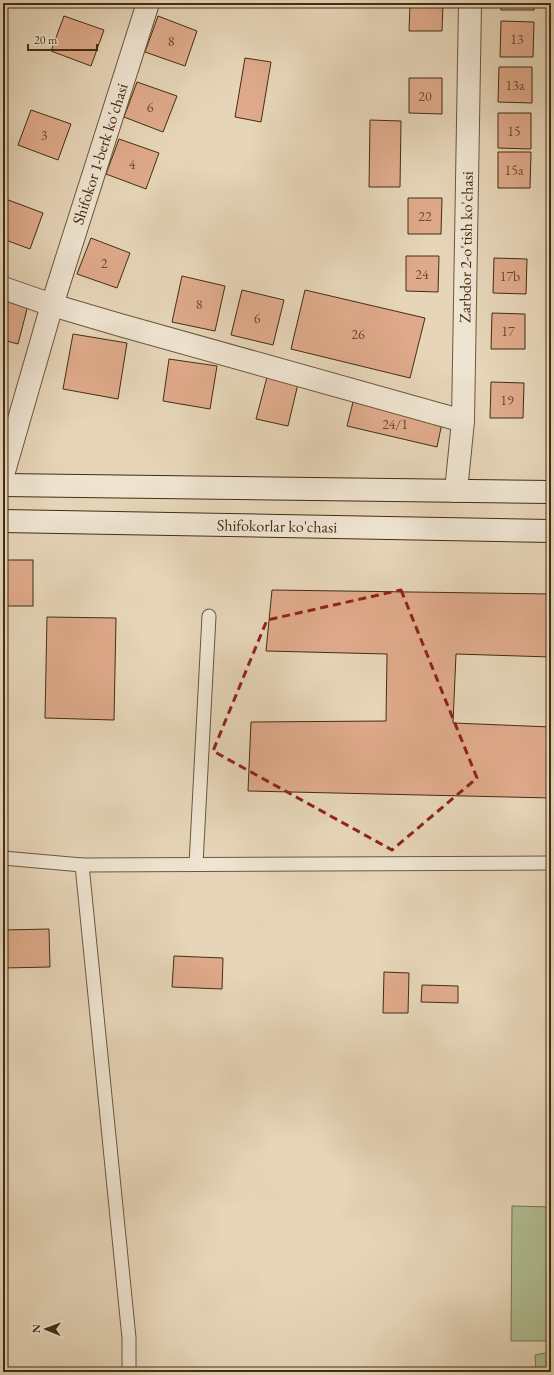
<svg xmlns="http://www.w3.org/2000/svg" width="554" height="1375" font-family="'EB Garamond',serif">
  <style>
    .green { fill: #b0be93; stroke: #797652 }
    .building { fill: #dfaa8b; stroke: #422e12 }
    .lines { fill: none; stroke-linecap: round; stroke-linejoin: round }
    .service-casing { stroke: #6b583c; stroke-width: 15 }
    .minor-casing { stroke: #6b583c; stroke-width: 24 }
    .secondary-casing { stroke: #422e12; stroke-width: 24 }
    .service { stroke: #efe4d1; stroke-width: 13 }
    .minor { stroke: #efe4d1; stroke-width: 22 }
    .secondary { stroke: #efe4d1; stroke-width: 22 }
    .marked { fill: none; stroke: #8f2418; stroke-width: 3; stroke-dasharray: 8 5; stroke-linejoin: round }
    .labels { text-anchor: middle; dominant-baseline: central; stroke-width: 4; stroke-linejoin: round; paint-order: stroke }
    .number-label { font-size: 14px; fill: #694d30 }
    .street-label { font-size: 16px; fill: #422e12; stroke: #efe4d1 }
  </style>
  <rect width="100%" height="100%" fill="#e6d5b8"/>
  <filter id="stains"><feTurbulence type="fractalNoise" baseFrequency=".005" numOctaves="4"/><feColorMatrix values="0 0 0 0 .2 0 0 0 0 .09 0 0 0 0 .02 0 0 0 .5 -.17"/></filter>
  <radialGradient id="worn" r=".72"><stop offset=".6" stop-color="#630" stop-opacity="0"/><stop offset="1" stop-color="#630" stop-opacity=".3"/></radialGradient>
  <g class="green">
    <polygon points="512,1206 551,1207 551,1341 511,1341"/>
    <polygon points="551,1352 551,1372 536,1372 535,1355"/>
  </g>
  <g class="building">
    <polygon points="410,3 443,3 442,31 409,31"/>
    <rect x="501" y="3" width="33" height="7"/>
    <polygon points="64,16 104,30 91,66 51,51"/>
    <polygon points="158,16 197,31 185,66 145,52"/>
    <polygon points="501,21 534,22 533,57 500,57"/>
    <polygon points="245,58 271,62 261,122 235,117"/>
    <polygon points="499,67 532,67 532,103 498,102"/>
    <polygon points="409,78 442,78 442,114 409,113"/>
    <polygon points="137,82 177,96 163,132 124,117"/>
    <polygon points="31,110 71,124 58,160 18,145"/>
    <polygon points="498,113 531,113 531,149 498,148"/>
    <polygon points="370,120 401,121 400,187 369,187"/>
    <polygon points="119,139 159,153 146,189 106,174"/>
    <polygon points="498,152 531,152 530,188 498,188"/>
    <polygon points="3,198 43,213 30,249 3,239"/>
    <polygon points="408,198 442,198 441,234 408,234"/>
    <polygon points="91,238 130,253 117,288 77,274"/>
    <polygon points="406,256 439,256 438,292 406,291"/>
    <polygon points="494,258 527,259 526,294 493,293"/>
    <polygon points="182,276 225,286 215,331 172,322"/>
    <polygon points="242,290 284,300 273,345 231,335"/>
    <polygon points="305,290 425,318 410,378 291,349"/>
    <polygon points="3,299 28,305 18,344 3,340"/>
    <polygon points="492,313 525,314 525,349 491,349"/>
    <polygon points="73,334 127,343 118,399 63,389"/>
    <polygon points="169,359 217,366 210,409 163,401"/>
    <polygon points="267,377 298,384 288,426 256,419"/>
    <polygon points="491,382 524,383 523,418 490,418"/>
    <polygon points="353,402 442,423 437,447 347,426"/>
    <rect x="7" y="560" width="26" height="46"/>
    <polygon points="272,590 551,594 551,657 456,654 453,723 551,727 551,798 248,791 251,722 386,721 387,654 266,651"/>
    <polygon points="47,617 116,618 114,720 45,718"/>
    <polygon points="49,929 50,967 3,968 3,930"/>
    <polygon points="174,956 223,958 222,989 172,987"/>
    <polygon points="384,972 409,973 408,1013 383,1013"/>
    <polygon points="422,985 458,986 458,1003 421,1002"/>
  </g>
  <g class="lines">
    <g class="service-casing">
      <g id="service">
        <polyline points="3,858 82,865 551,863"/>
        <polyline points="196,864 209,616"/>
        <polyline points="82,865 129,1338 129,1372"/>
      </g>
    </g>
    <g class="minor-casing">
      <g id="minor">
        <polyline points="3,288 52,305 120,325 463,421"/>
        <polyline points="3,475 52,305 148,3"/>
        <polyline points="456,491 463,421 470,3"/>
      </g>
    </g>
    <g class="secondary-casing">
      <g id="secondary">
        <polyline points="3,485 551,492"/>
        <polyline points="3,521 551,531"/>
      </g>
    </g>
    <use href="#service" class="service"/>
    <use href="#minor" class="minor"/>
    <use href="#secondary" class="secondary"/>
  </g>
  <path class="marked" d="M401,590L477,778L392,850L213,751L267,620Z"/>
  <g class="labels">
    <g class="number-label">
      <text x="517" y="39">13</text>
      <text x="171" y="41">8</text>
      <text x="515" y="85">13a</text>
      <text x="425" y="96">20</text>
      <text x="150" y="107">6</text>
      <text x="514" y="131">15</text>
      <text x="44" y="135">3</text>
      <text x="132" y="164">4</text>
      <text x="514" y="170">15a</text>
      <text x="425" y="216">22</text>
      <text x="104" y="263">2</text>
      <text x="422" y="274">24</text>
      <text x="510" y="276">17b</text>
      <text x="199" y="304">8</text>
      <text x="257" y="318">6</text>
      <text x="508" y="331">17</text>
      <text x="358" y="334">26</text>
      <text x="507" y="400">19</text>
      <text x="395" y="424">24/1</text>
    </g>
    <g class="street-label">
      <text transform="translate(100 154) rotate(-72)">Shifokor 1-berk ko'chasi</text>
      <text transform="translate(466 247) rotate(-89)">Zarbdor 2-o'tish ko'chasi</text>
      <text transform="translate(277 526) rotate(1)">Shifokorlar ko'chasi</text>
    </g>
  </g>
  <rect width="554" height="1375" fill="none" stroke="#e6d5b8" stroke-width="16"/>
  <rect x="4" y="4" width="546" height="1367" fill="none" stroke="#422e12" stroke-width="2"/>
  <rect x="8" y="8" width="538" height="1359" fill="none" stroke="#422e12"/>
  <g transform="translate(46 1329) rotate(271)" stroke="#efe4d1" stroke-width="3" paint-order="stroke">
  <path d="M0-3L7 15L0 10L-7 15Z" fill="#422e12"/>
  <text y="-6" font-size="11" font-weight="bold" text-anchor="middle" fill="#422e12">N</text>
  </g>
  <path d="M28 44v6h69v-6" fill="none" stroke="#422e12" stroke-width="2"/>
  <text x="34" y="44" font-size="12" fill="#422e12" stroke="#efe4d1" stroke-width="3" paint-order="stroke">20 m</text>
  <rect width="100%" height="100%" filter="url(#stains)"/>
  <rect width="100%" height="100%" fill="url(#worn)"/>
</svg>
